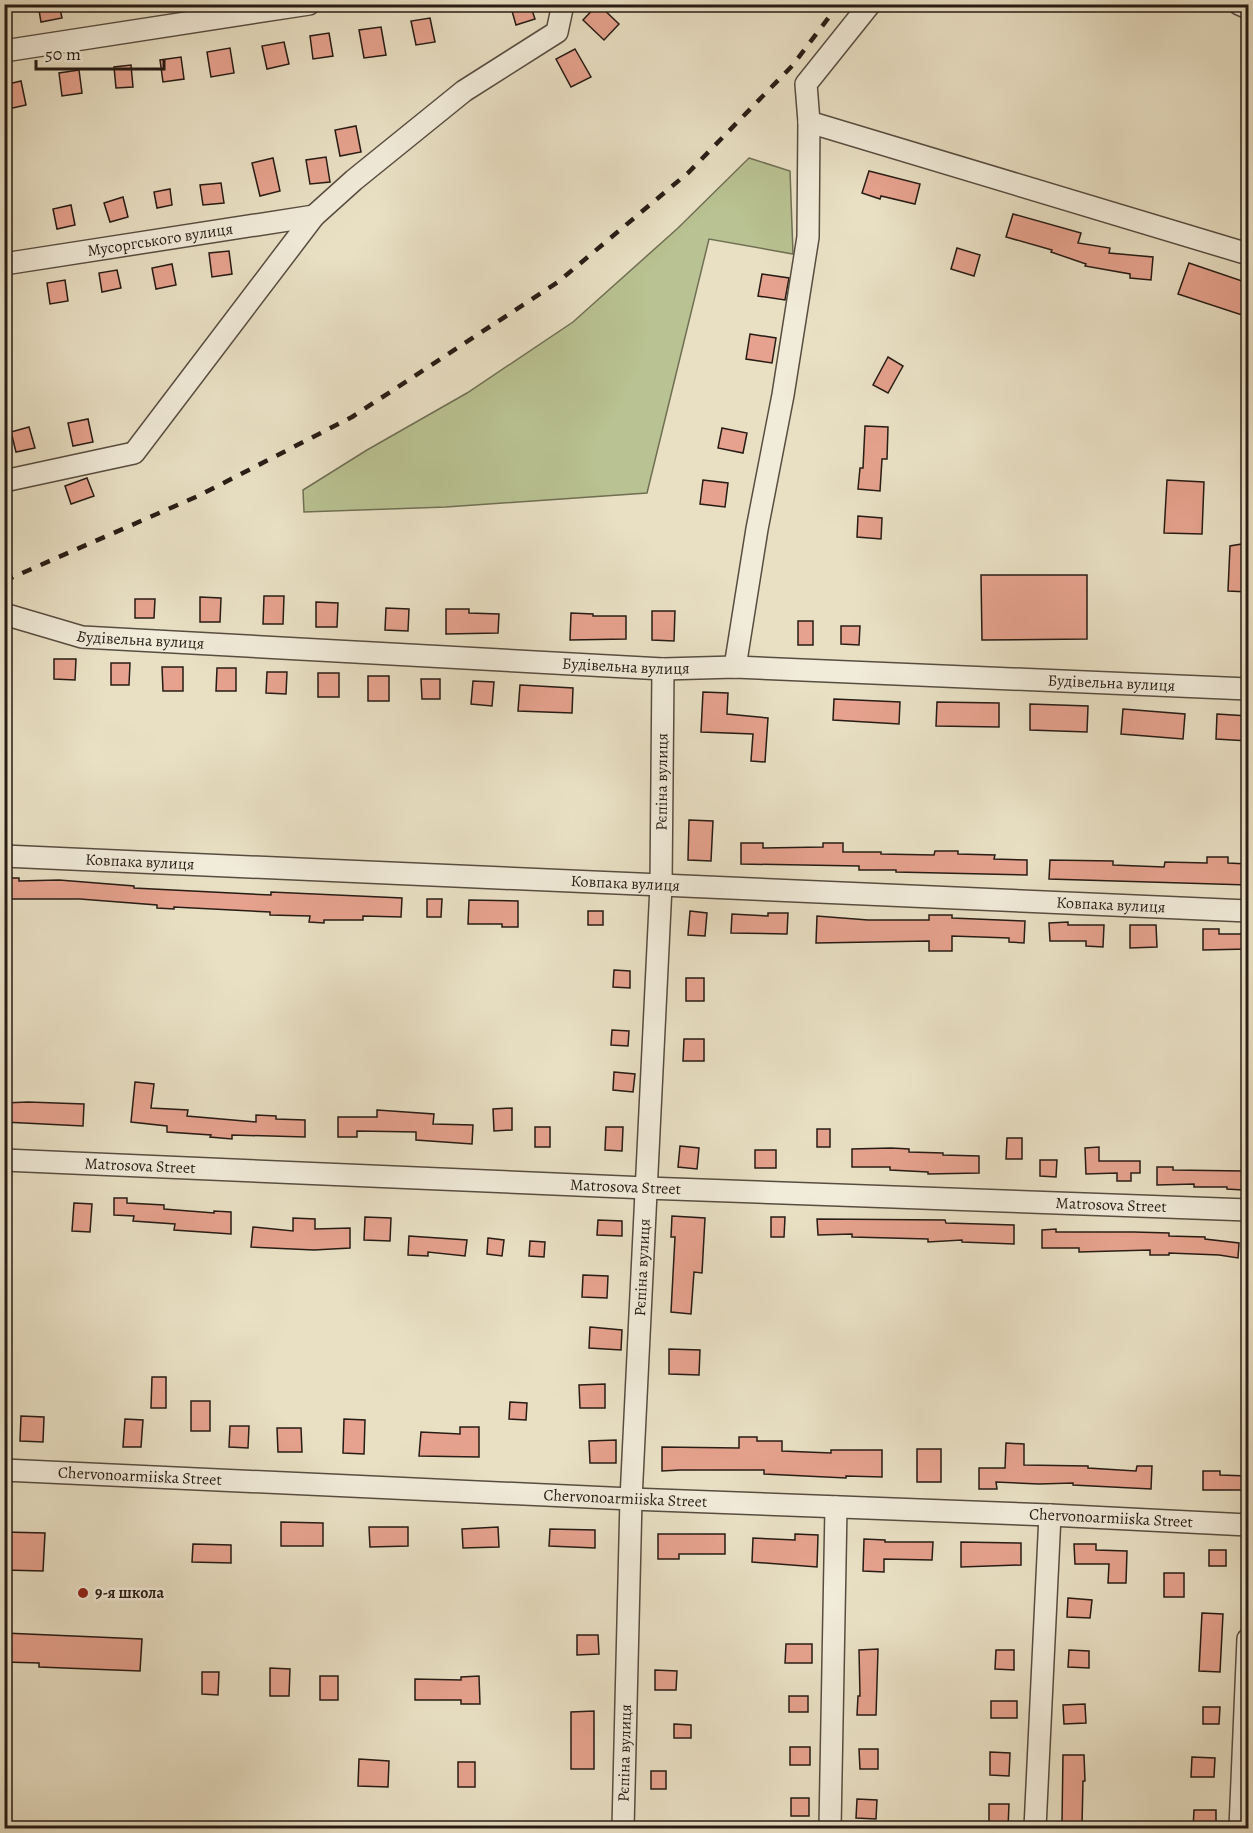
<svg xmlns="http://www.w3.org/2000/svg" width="1253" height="1833" font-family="Alegreya,serif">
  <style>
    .green { fill: #b9c292; stroke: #706f54; stroke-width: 1.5 }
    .building { fill: #e6a28e; stroke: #271c15; stroke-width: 1.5 }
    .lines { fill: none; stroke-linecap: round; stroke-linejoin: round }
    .minor-casing { stroke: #584d41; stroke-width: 24 }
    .minor { stroke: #f1ebd9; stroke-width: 21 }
    .rail { stroke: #271c15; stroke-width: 4.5; stroke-dasharray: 10 10; stroke-linecap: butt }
    .poi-dot { fill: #8f2418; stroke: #f1ebd9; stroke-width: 2 }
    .labels { text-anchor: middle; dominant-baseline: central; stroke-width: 5; stroke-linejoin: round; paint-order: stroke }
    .street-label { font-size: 16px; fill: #271c15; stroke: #f1ebd9 }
    .poi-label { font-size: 16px; font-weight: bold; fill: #271c15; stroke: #f1ebd9; text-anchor: start }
  </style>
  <rect width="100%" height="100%" fill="#e9e0c4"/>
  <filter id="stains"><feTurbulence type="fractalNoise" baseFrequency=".00333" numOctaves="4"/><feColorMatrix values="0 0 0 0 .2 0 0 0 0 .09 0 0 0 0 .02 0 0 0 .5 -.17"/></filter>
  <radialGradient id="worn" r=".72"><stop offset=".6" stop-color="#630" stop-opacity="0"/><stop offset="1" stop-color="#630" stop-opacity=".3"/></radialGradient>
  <polygon class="green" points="749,158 790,171 793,254 709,239 647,493 446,507 304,512 303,490 367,450 467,393 573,322 678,228"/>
  <g class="building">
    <polygon points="38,4 59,4 62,18 41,22"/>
    <polygon points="510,4 530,4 535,19 516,25"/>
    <polygon points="598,4 619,24 604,40 583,20"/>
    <polygon points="430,18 435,42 416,45 411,21"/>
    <polygon points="381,27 386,55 364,58 359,30"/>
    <polygon points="329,33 333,56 313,59 310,36"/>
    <polygon points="284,42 289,64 267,69 262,46"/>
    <polygon points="230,48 234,73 211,77 207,52"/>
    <polygon points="575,49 591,77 571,87 556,59"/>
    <polygon points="181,57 184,79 163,82 160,60"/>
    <polygon points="131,65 133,87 116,88 114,67"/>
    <polygon points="79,70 82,93 62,96 59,73"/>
    <polygon points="21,81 26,105 8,109 4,85"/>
    <polygon points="356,126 361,152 340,156 335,130"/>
    <polygon points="326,157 330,182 310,184 306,160"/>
    <polygon points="273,158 280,191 260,196 252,163"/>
    <polygon points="869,171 920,184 915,204 881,196 880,199 862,193"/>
    <polygon points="221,183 224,203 203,205 200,185"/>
    <polygon points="170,189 172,205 157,208 154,192"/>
    <polygon points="123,197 128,217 110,222 104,203"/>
    <polygon points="71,205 75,225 57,229 53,209"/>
    <polygon points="1013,214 1081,233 1078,243 1110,248 1109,253 1153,257 1151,280 1130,278 1130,274 1085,266 1086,264 1051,252 1052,250 1006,237"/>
    <polygon points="957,248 980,255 974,276 951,269"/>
    <polygon points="229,251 232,274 212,277 209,253"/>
    <polygon points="1189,263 1248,283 1248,317 1178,294"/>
    <polygon points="172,264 176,285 156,289 152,268"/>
    <polygon points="117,270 121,288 102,292 99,273"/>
    <polygon points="762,274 789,278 785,300 758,296"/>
    <polygon points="65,280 68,301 50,304 47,283"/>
    <polygon points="750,334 776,338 772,363 746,359"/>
    <polygon points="888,357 903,366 888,393 873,385"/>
    <polygon points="88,419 93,442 73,446 68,423"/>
    <polygon points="865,426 888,427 887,459 882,459 880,491 858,489 860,468 863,468"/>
    <polygon points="29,427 35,448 16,452 11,432"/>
    <polygon points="722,428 747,433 743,453 718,448"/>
    <polygon points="87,478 94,496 71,504 65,486"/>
    <polygon points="703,480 728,483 725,507 700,504"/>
    <polygon points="1167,480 1204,482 1202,534 1164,533"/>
    <polygon points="858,516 882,518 881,539 857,537"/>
    <polygon points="1248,543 1248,592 1228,591 1230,546"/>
    <polygon points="981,575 1087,575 1087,639 982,640"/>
    <polygon points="264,596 284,596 283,624 263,624"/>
    <polygon points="200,597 221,598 220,622 200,622"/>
    <polygon points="135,599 155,599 154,618 135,618"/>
    <polygon points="316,602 338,603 337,627 316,627"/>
    <polygon points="386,608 409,609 408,631 385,630"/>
    <polygon points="446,609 469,609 469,613 499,614 498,633 446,634"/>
    <polygon points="652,611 675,611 674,641 652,640"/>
    <polygon points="571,613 593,614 593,616 626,616 626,639 570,640"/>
    <rect x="798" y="621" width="15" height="24"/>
    <polygon points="841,626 860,626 859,645 841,644"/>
    <polygon points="54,659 76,659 75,680 54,679"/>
    <polygon points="111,663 130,663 129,685 111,685"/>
    <polygon points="162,667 183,667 183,691 163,691"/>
    <polygon points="217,668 236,668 236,691 216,691"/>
    <polygon points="267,672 287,672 286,694 266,693"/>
    <rect x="318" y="673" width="21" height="24"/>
    <rect x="368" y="676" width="21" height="25"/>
    <polygon points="421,679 440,679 440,699 422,699"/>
    <polygon points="473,681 494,682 492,706 471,704"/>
    <polygon points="520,685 573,688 572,713 518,711"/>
    <polygon points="703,692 728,693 727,714 768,718 765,762 751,761 753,734 701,732"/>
    <polygon points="834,699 900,702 899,724 833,720"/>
    <polygon points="937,702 999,703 999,727 936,726"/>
    <polygon points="1030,704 1088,706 1087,732 1030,730"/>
    <polygon points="1123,709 1185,714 1183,739 1121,734"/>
    <polygon points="1217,714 1248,716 1248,741 1216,739"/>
    <polygon points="689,820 713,821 711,861 688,860"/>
    <polygon points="741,843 763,843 763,848 823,847 823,843 843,843 843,852 881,852 881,854 934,855 935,851 958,851 958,854 995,855 994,859 1027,860 1027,875 896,872 896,870 859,870 859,866 741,864"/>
    <polygon points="1207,857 1228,857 1228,863 1248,864 1248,885 1049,879 1050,860 1113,861 1113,865 1164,867 1165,862 1207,863"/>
    <polygon points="4,878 19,878 19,881 59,880 134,886 134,888 271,895 271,892 402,898 401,917 363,916 363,920 324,920 324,923 309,922 310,916 270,915 270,912 174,907 174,909 157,908 157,905 80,899 4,899"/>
    <polygon points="427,899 442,899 441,917 427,917"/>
    <polygon points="469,900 518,901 518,927 502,927 502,924 468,924"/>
    <rect x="588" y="911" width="15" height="14"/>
    <polygon points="690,911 707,913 705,936 688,935"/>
    <polygon points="768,913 788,913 787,934 731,933 732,914 768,916"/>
    <polygon points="929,915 952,915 952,918 1025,921 1024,943 1009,942 1009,938 952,936 952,951 929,951 929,941 816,943 817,916 868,920 929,920"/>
    <polygon points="1068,922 1068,925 1104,925 1103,947 1086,946 1086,941 1050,941 1049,923"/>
    <polygon points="1130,925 1156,925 1157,947 1130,948"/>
    <polygon points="1203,929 1219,929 1219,934 1248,934 1248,949 1203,950"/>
    <polygon points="614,970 630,971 630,988 613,987"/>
    <rect x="686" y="978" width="18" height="23"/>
    <polygon points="612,1030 629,1031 628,1046 611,1045"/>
    <polygon points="684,1039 704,1039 704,1061 683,1061"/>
    <polygon points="614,1072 635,1074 633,1092 613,1090"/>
    <polygon points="135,1082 154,1084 151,1108 188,1110 187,1116 256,1122 256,1115 276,1116 276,1119 305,1120 305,1137 232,1135 232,1139 210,1137 211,1135 167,1132 167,1126 131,1122"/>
    <polygon points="28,1102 84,1104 83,1126 4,1122 4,1103"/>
    <polygon points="512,1108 512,1130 494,1131 493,1109"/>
    <polygon points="377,1110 434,1114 433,1124 473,1125 472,1144 416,1140 416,1132 357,1131 357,1137 338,1137 338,1117 377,1117"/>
    <rect x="535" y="1127" width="15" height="20"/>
    <polygon points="606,1127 623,1127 622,1151 605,1150"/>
    <rect x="817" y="1129" width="13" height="18"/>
    <polygon points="1007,1138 1022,1138 1022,1159 1006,1159"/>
    <polygon points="680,1146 699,1148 697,1169 678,1167"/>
    <polygon points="1099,1147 1099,1161 1140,1161 1140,1173 1131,1173 1131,1181 1117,1181 1117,1173 1086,1174 1085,1148"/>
    <polygon points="891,1148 909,1149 909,1152 943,1153 943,1155 979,1156 979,1173 928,1174 928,1172 890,1170 890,1167 852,1167 852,1149"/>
    <rect x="755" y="1150" width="21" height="18"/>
    <polygon points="1040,1160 1057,1160 1056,1177 1040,1176"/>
    <polygon points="1157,1167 1173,1167 1173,1170 1244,1171 1243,1190 1227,1189 1227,1187 1194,1187 1194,1184 1157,1185"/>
    <polygon points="114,1198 127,1198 127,1203 164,1205 164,1209 214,1213 214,1211 231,1212 231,1234 174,1230 175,1224 133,1221 134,1216 114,1215"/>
    <polygon points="74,1203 92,1204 90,1232 72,1231"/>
    <polygon points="672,1216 705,1218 702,1273 694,1272 691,1314 671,1312 675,1237 671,1237"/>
    <polygon points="365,1217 391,1218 390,1241 364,1240"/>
    <polygon points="771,1217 785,1217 784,1237 771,1237"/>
    <polygon points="293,1218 315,1219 315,1229 350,1228 350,1248 314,1250 251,1247 253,1227 293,1231"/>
    <polygon points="817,1219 945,1220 946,1223 1014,1225 1014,1244 962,1242 962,1240 928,1242 928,1239 852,1237 852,1234 818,1235"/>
    <polygon points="598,1220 622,1221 622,1236 597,1235"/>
    <polygon points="1056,1229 1056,1232 1134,1232 1169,1233 1169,1236 1205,1237 1205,1239 1239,1243 1238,1258 1219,1255 1169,1253 1169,1255 1150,1255 1150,1250 1079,1252 1079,1248 1042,1248 1042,1230"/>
    <polygon points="409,1236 467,1240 465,1256 428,1252 428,1256 408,1255"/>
    <polygon points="488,1238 504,1240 502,1256 487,1254"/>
    <polygon points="530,1241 545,1242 544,1257 529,1256"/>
    <polygon points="583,1275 608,1276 607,1298 582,1297"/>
    <polygon points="590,1327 622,1330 621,1350 589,1348"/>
    <polygon points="669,1349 700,1350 699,1375 669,1374"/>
    <polygon points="152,1377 166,1377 166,1408 151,1408"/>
    <polygon points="605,1384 605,1408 580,1408 579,1385"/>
    <rect x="191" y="1401" width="19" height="30"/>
    <polygon points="510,1402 527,1403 526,1420 509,1419"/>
    <polygon points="21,1416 44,1417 43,1442 20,1441"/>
    <polygon points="125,1419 143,1420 141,1447 123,1447"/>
    <polygon points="344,1419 365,1420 364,1454 343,1453"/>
    <polygon points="230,1426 249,1426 248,1448 229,1447"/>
    <polygon points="460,1427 479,1427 479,1457 419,1456 421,1432 460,1434"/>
    <polygon points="277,1428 301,1428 302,1452 278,1452"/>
    <polygon points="739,1437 757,1437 757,1441 782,1441 782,1451 831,1453 831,1450 882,1450 882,1477 846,1476 846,1478 764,1474 764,1470 680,1470 662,1471 662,1447 739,1448"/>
    <polygon points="616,1440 616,1463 590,1463 589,1441"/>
    <polygon points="1006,1443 1024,1444 1024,1465 1088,1466 1088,1468 1136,1471 1137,1466 1152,1466 1151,1489 1073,1485 1073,1483 1039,1484 996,1482 997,1489 979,1489 979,1468 1005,1468"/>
    <rect x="917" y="1449" width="24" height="33"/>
    <polygon points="1203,1471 1220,1471 1220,1475 1248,1476 1248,1490 1203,1490"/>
    <polygon points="281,1522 323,1523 323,1546 281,1546"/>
    <polygon points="369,1527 408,1527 408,1546 370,1547"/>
    <polygon points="498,1527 499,1547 463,1548 462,1529"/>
    <polygon points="550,1529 595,1530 595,1548 549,1546"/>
    <polygon points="4,1532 45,1533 43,1571 4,1570"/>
    <polygon points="658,1534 725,1534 725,1554 679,1554 679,1559 658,1559"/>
    <polygon points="795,1534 818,1535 817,1567 752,1562 753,1538 795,1540"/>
    <polygon points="864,1539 885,1540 885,1542 933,1542 932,1560 884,1559 884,1572 863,1571"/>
    <polygon points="961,1542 1021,1543 1021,1565 961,1567"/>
    <polygon points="193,1544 231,1545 231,1563 192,1562"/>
    <polygon points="1074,1544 1096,1544 1096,1550 1127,1551 1126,1583 1108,1583 1109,1564 1075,1564"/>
    <rect x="1209" y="1550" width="17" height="16"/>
    <rect x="1164" y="1573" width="20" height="24"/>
    <polygon points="1068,1598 1092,1600 1090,1618 1067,1617"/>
    <polygon points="1202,1613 1223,1614 1220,1672 1199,1671"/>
    <polygon points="4,1633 142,1639 140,1671 39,1667 39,1663 4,1662"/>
    <polygon points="577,1635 598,1635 599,1654 577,1655"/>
    <polygon points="786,1644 812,1644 812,1663 785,1663"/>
    <polygon points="878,1649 876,1715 857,1715 858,1696 860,1696 859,1650"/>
    <polygon points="996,1650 1014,1650 1014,1670 995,1669"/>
    <polygon points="1069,1650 1089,1651 1089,1668 1068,1667"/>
    <polygon points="270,1668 290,1669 289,1696 270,1696"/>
    <polygon points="655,1670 677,1671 676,1690 655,1690"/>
    <polygon points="202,1672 219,1672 218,1695 202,1694"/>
    <rect x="320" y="1676" width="18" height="24"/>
    <polygon points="479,1676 480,1704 461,1704 461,1700 415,1700 415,1679 461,1680 461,1677"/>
    <rect x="789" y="1696" width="19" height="16"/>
    <rect x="991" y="1701" width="26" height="17"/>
    <polygon points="1085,1704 1086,1723 1064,1724 1063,1705"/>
    <polygon points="1203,1707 1220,1707 1219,1724 1203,1724"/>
    <polygon points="594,1711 594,1769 571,1769 571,1712"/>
    <polygon points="674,1724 691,1725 691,1738 674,1738"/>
    <rect x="790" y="1747" width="20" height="18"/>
    <polygon points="859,1749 878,1749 878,1769 860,1769"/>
    <polygon points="990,1752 1010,1753 1009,1776 990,1775"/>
    <polygon points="1063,1755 1084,1755 1085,1781 1083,1781 1082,1825 1062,1824"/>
    <polygon points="1192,1757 1215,1758 1214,1777 1191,1777"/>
    <polygon points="359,1759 389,1761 388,1787 358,1786"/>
    <rect x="458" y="1762" width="17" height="25"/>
    <rect x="651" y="1771" width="15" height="18"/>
    <rect x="791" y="1798" width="18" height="18"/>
    <polygon points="857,1799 877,1800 876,1819 856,1818"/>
    <polygon points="989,1804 1009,1804 1008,1828 989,1828"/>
    <polygon points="1194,1810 1216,1810 1216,1828 1193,1828"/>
  </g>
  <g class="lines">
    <g class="minor-casing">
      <g id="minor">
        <polyline points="1239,4 1248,8"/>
        <polyline points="4,51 309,4"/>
        <polyline points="809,122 1248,254"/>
        <path id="s1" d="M4,264L314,216"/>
        <polyline points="4,481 134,453 314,216 354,180 464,91 557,32 563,4"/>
        <path id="s2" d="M4,614L82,637L663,669L735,667L1248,689"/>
        <polyline points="735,667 757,529 783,395 808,237 809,122 806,84 870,4"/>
        <path id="s3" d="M4,856L1248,911"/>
        <path id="s4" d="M4,1160L646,1188L1248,1210"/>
        <path id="s5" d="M4,1470L631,1499L1050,1515L1248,1525"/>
        <path id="s6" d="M623,1828L631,1499L661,886L663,669"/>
        <polyline points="830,1828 836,1507"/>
        <polyline points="1035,1828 1050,1515"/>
        <polyline points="1240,1828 1248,1639"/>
      </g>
    </g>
    <use href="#minor" class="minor"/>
    <polyline class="rail" points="4,581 198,496 352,417 558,282 689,172 792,66 839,4"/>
  </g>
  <circle class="poi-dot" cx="83" cy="1593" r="6"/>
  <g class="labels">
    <g class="street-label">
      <text stroke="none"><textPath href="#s1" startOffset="158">Мусоргського вулиця</textPath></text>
      <text stroke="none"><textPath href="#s2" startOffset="140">Будівельна вулиця</textPath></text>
      <text stroke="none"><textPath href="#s2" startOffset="626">Будівельна вулиця</textPath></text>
      <text stroke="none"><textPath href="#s2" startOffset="1112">Будівельна вулиця</textPath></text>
      <text stroke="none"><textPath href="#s6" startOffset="1047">Рєпіна вулиця</textPath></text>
      <text stroke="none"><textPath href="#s3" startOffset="136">Ковпака вулиця</textPath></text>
      <text stroke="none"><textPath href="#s3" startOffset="622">Ковпака вулиця</textPath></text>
      <text stroke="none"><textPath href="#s3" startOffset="1108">Ковпака вулиця</textPath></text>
      <text stroke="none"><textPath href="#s4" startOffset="136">Matrosova Street</textPath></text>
      <text stroke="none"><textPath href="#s4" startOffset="622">Matrosova Street</textPath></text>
      <text stroke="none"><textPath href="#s4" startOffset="1108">Matrosova Street</textPath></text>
      <text stroke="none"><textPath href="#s6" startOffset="561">Рєпіна вулиця</textPath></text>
      <text stroke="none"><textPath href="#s5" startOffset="136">Chervonoarmiiska Street</textPath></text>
      <text stroke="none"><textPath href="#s5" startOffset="622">Chervonoarmiiska Street</textPath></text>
      <text stroke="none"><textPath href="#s5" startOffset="1108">Chervonoarmiiska Street</textPath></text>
      <text stroke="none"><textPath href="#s6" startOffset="75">Рєпіна вулиця</textPath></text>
    </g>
    <g class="poi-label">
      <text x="95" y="1593">9-я школа</text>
    </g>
  </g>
  <rect width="1253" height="1833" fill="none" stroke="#e9e0c4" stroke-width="24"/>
  <rect x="6" y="6" width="1241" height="1821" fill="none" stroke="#271c15" stroke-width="3"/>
  <rect x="12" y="12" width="1229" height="1809" fill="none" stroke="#271c15" stroke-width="1.5"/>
  <path d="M36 60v9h128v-9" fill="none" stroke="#271c15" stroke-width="3"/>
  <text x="45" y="60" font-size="18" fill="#271c15" stroke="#f1ebd9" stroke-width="4.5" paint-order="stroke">50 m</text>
  <rect width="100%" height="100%" filter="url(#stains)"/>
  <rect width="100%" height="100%" fill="url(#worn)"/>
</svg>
